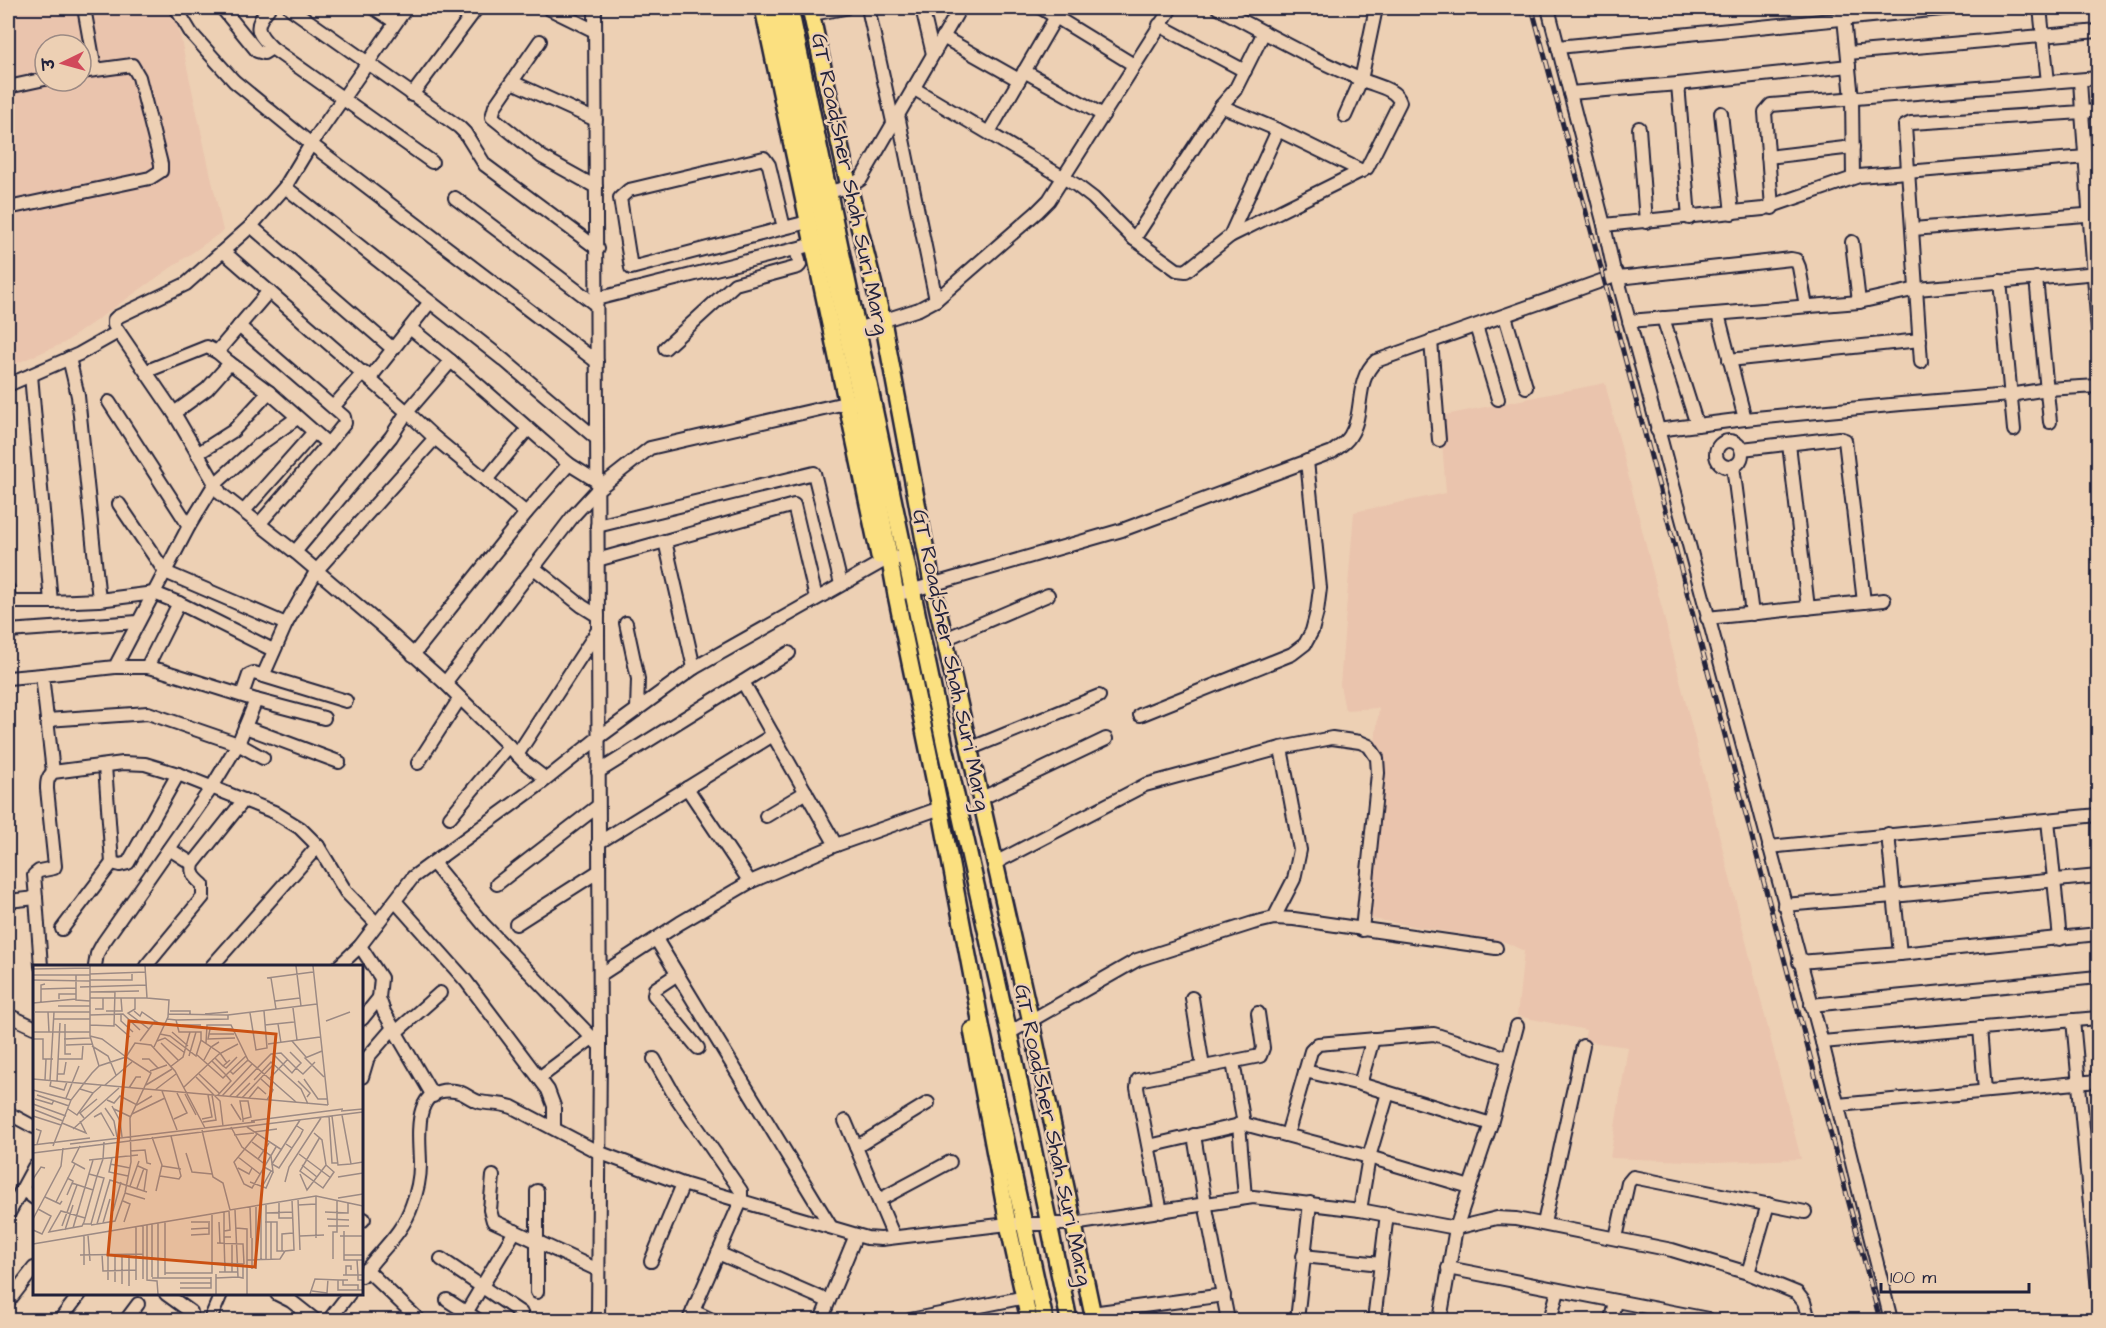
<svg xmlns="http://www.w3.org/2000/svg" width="2106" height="1328" font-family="'Architects Daughter','Playpen Sans Deva',sans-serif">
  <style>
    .built { fill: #eac4ad; fill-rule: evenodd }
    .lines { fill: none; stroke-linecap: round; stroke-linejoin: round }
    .minor-casing { stroke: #22223b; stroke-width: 16 }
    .major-casing { stroke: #22223b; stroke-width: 20 }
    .minor { stroke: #edd0b4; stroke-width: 12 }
    .major { stroke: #fbe080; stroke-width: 15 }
    .rail-casing { stroke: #22223b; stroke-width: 5 }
    .rail { stroke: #edd0b4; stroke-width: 3; stroke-dasharray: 9; stroke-linecap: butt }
    .labels { text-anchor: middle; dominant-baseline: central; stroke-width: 5; stroke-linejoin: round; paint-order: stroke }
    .street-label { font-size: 22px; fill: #22223b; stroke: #edd0b4 }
    .inset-road { fill: none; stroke: #9c8a84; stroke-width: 1.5 }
    .view { fill: #ca5113; fill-opacity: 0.15; stroke: #ca5113; stroke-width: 3 }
    .inset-edge { fill: none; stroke: #22223b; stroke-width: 3 }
  </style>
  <rect width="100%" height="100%" fill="#edd0b4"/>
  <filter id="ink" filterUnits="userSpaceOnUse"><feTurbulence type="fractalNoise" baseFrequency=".0167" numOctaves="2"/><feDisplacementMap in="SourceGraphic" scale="12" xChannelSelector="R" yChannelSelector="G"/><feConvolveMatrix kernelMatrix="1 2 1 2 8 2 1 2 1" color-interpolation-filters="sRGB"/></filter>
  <g filter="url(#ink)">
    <g class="built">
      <path d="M8,8H174L223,231L64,343L8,367ZM45,45H81V81H45Z"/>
      <polygon points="1605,383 1801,1159 1715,1162 1610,1158 1628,1047 1584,1041 1586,1030 1517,1016 1524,951 1505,942 1355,916 1379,708 1345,710 1340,685 1354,512 1446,493 1440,416"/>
    </g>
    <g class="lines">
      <g class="minor-casing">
        <g id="minor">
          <polyline points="84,8 95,69"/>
          <polyline points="176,8 191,33 234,81 311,144 597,362"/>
          <polyline points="222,8 257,51 264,53 272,48"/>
          <path d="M269,8C254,26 255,31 272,48L432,162"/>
          <polyline points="290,8 459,127 465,133 485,165 598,249"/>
          <polyline points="374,8 395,22"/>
          <polyline points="406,8 311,144 285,187 251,226 186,284 117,317 114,320 114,325 174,413 221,494 295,552 382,626 445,683 509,746 524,762 546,779"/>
          <polyline points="548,8 595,31"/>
          <polyline points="595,8 600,1046 598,1320"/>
          <polyline points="868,8 893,122"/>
          <polyline points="922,8 933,54"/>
          <polyline points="1041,8 1134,65"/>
          <polyline points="2040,8 2048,82"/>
          <polyline points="812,14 845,8"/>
          <polyline points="1844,18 1852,98 1853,177"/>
          <polyline points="1159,25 1245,71"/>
          <polyline points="943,37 1019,80"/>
          <polyline points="540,41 495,106 492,117 542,157 596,187"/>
          <polyline points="1558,47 1952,8"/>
          <polyline points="1848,53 2098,31"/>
          <polyline points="1024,71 1103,115"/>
          <polyline points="512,82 596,120"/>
          <polyline points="1678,84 1689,218"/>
          <polyline points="8,87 45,79"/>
          <path d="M913,88L1076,185L1093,198L1134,239L1177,270L1186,271L1230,236L1367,168L1400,102C1396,89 1377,86 1365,81C1315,61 1266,33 1218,8"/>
          <polyline points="1570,93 1678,84 1849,66"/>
          <polyline points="412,95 477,8"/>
          <polyline points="1221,106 1278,130 1230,236"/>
          <polyline points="2098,111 2082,112 2098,331"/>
          <polyline points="1721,113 1732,213"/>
          <polyline points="898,115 936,300"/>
          <polyline points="1345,116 1361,80 1376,8"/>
          <polyline points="1639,128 1646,222"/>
          <polyline points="1278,130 1362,171"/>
          <polyline points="989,132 1061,8"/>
          <polyline points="1768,157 1853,147"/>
          <polyline points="285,187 505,361 597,439"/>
          <polyline points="828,192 849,187 861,179 960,8"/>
          <polyline points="455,198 596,305"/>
          <polyline points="8,208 150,178 161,171 161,164 139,77 132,65 81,72"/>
          <polyline points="1772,208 1765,112 1771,105 2098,78"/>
          <polyline points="1604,225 1763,209 1859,176 2098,156"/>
          <polyline points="251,226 393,349 370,378"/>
          <polyline points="784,228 769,165 764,158 629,190 620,198 631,268 784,228 808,222"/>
          <polyline points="1913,229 2097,214"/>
          <polyline points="1134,239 1221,106 1235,90 1264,32"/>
          <polyline points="1852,242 1859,302 1917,289 2098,273"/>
          <polyline points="224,252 407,412 451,361 569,464 598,482"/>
          <polyline points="1616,272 1822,1042 1891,1320"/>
          <polyline points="1618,278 1791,259 1796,260 1799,267 1806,306"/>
          <polyline points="2036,278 2050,422"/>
          <polyline points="2000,281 2014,430"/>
          <polyline points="596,299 819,243"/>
          <polyline points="1718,314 1745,419"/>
          <polyline points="1505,316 1526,387"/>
          <polyline points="1663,318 1697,425"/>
          <polyline points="1629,321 1859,302"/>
          <polyline points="239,326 344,417 345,423 328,444"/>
          <polyline points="1476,326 1498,399"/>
          <polyline points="410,328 451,361"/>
          <polyline points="857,329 919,309 936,300 1037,212 1049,200 1171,8"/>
          <polyline points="1431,341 1439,440"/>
          <polyline points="665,348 735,284 798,267 800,265 796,249"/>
          <polyline points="393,349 430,302"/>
          <polyline points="217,352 269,291"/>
          <polyline points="1729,360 1920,340"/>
          <polyline points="1921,362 1905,126 1911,123 2082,112 2080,80"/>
          <polyline points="147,371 207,347 217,352 230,363 207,389 174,413"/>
          <polyline points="8,385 79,354 118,332"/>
          <polyline points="109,402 189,526"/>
          <polyline points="333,407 364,372"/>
          <polyline points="1657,430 1745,419 1901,404 2010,395 2047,389 2098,386"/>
          <polyline points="435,438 526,513"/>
          <circle cx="1729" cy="454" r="13"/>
          <polyline points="1789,444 1808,608"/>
          <polyline points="1742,449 1839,438 1845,440 1864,602"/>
          <polyline points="197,454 233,431 269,392 230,363"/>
          <polyline points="1733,466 1752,614"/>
          <polyline points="486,480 528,429"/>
          <polyline points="119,504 165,572 286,624"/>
          <polyline points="244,511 314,432"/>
          <polyline points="260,523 328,444 269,392"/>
          <polyline points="597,526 814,473 841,584"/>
          <polyline points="665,541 694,668"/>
          <polyline points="597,560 794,505 816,598"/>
          <polyline points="534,568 582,606 598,616"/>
          <polyline points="8,589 8,596 13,602 51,602 31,375"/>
          <path d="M896,595L1122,530L1332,452C1339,447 1346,443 1350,436C1365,413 1354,381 1376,361L1615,276L1604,225L1548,8"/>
          <polyline points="99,600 154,593 179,603 273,650"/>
          <polyline points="51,602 99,600 78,396 69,358"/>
          <polyline points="1707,618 1884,600"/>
          <polyline points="626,623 638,679 637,710"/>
          <polyline points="8,631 138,622"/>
          <polyline points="945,639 1048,595"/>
          <polyline points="413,655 526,513 569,464"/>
          <polyline points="147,667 179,603"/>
          <polyline points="263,676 286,624 317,570 435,438 407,412 391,437 295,552"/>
          <polyline points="8,678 42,675"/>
          <polyline points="743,682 773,735"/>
          <polyline points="445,683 574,515 598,489 650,448 854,401"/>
          <polyline points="242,695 249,675 254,673 346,701"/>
          <polyline points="256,700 324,718"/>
          <polyline points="1140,715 1292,654 1305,644 1312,631 1317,612 1320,588 1307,461"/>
          <polyline points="47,720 148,713 238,744 263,758"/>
          <polyline points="245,727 339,762"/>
          <polyline points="969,749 1099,696"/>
          <polyline points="517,755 598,630"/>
          <polyline points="418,763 460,698"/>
          <polyline points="105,766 112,863"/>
          <polyline points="53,772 42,675 115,667 189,526 214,485 255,448 297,418"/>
          <polyline points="598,772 789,653"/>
          <polyline points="687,788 750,882"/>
          <polyline points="980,799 1106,739"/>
          <polyline points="766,816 806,792"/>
          <polyline points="450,817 509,746"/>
          <polyline points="2048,820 2060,939"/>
          <polyline points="1888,834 1900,954"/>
          <polyline points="598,843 773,735 836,845"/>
          <polyline points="1769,847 2098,815"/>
          <polyline points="169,849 193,864"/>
          <polyline points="433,863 484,925 600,1046"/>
          <polyline points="995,863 1145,785 1281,748 1332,738 1360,742 1369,746 1377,758 1378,773 1362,930"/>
          <polyline points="497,884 598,806"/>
          <polyline points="36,898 41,966"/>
          <path d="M8,901L36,898L34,875L39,871L54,868L55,866L47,789C47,782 47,778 53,772L123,763L145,764L178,774L274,812L300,828L318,846L346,892L377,924"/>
          <polyline points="395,901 466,981 548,1090 554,1106 554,1128"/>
          <polyline points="1784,905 1893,896 2098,876"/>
          <polyline points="1274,918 1294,879 1300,850 1281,748"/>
          <polyline points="516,924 599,871"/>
          <polyline points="62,929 112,863 120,865 128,863 178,774"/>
          <polyline points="656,939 831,1227"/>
          <polyline points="360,946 381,978 379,998 384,1012 433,1096"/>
          <polyline points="1799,962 1900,954 2098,934"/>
          <polyline points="95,966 97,954 103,943 212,787 238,744 256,700 160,670 147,667 115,667"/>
          <path d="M146,966L203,897V885C196,879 190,874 193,864L244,800"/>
          <polyline points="212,966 318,846"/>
          <polyline points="339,966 360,946 413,877 539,785 598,738 694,668 880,563 889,559 906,557"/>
          <polyline points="600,975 680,923 750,882 836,845 932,811 940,807"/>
          <polyline points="676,975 655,989 654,995 698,1048"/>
          <polyline points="1192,998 1203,1067"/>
          <polyline points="1811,1005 2098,977"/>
          <polyline points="8,1015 34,1027"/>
          <polyline points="362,1019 379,998"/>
          <polyline points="2073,1020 2098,1291"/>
          <polyline points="1980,1028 1985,1091"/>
          <polyline points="396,1032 440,993"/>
          <polyline points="1009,1033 1137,960 1253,923 1274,918 1294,919 1496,948"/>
          <polyline points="1822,1042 2098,1018"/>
          <polyline points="654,1059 672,1091 741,1191 741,1201 689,1320"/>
          <polyline points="1305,1071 1360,1084 1491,1124"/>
          <polyline points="362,1077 368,1057 393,1028"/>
          <polyline points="539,1078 592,1038"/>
          <polyline points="1360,1084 1373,1039"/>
          <polyline points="1838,1105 2098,1081"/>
          <polyline points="8,1113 34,1127"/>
          <polyline points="845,1121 894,1237"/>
          <polyline points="1239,1124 1245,1198"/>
          <polyline points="1244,1124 1369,1157 1470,1187"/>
          <polyline points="1194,1135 1205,1203 1228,1320"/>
          <polyline points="1287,1135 1311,1051 1318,1044 1434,1034 1508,1058"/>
          <polyline points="1149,1146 1244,1124 1233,1062"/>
          <polyline points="2085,1146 2098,1144"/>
          <polyline points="856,1147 928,1103"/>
          <polyline points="493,1176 490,1210 493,1221 598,1270"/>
          <polyline points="22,1189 34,1198"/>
          <polyline points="537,1191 537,1292"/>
          <polyline points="879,1200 950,1162"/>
          <polyline points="1360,1210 1369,1157 1388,1093"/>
          <polyline points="1161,1212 1137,1088 1138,1080 1260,1056 1263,1048 1258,1013"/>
          <polyline points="8,1215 34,1167"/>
          <polyline points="362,1221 364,1219"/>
          <polyline points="1544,1223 1583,1046"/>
          <polyline points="1616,1238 1628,1183 1633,1177 1805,1212"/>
          <polyline points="718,1253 828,1301"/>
          <polyline points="1303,1256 1381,1264"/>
          <polyline points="441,1259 521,1313"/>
          <polyline points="651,1261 683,1184"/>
          <polyline points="1448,1268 1708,1319"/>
          <polyline points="366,1269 419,1320"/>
          <polyline points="1748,1273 1768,1204"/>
          <path d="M362,1276C379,1251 402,1235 412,1205C417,1192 420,1178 420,1165C420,1138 410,1085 455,1091C464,1092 471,1100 480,1102C491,1104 501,1103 512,1107L598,1152L683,1184L867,1238L881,1239L1008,1224H1073L1253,1197L1360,1210L1456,1228L1497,1218L1516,1219L1672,1250L1748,1273L1797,1293L1804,1302L1809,1320"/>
          <polyline points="166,1294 191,1312"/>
          <polyline points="277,1294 291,1301 315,1320"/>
          <polyline points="447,1300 478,1320"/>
          <polyline points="8,1302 34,1268"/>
          <polyline points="693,1311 712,1320"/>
          <polyline points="466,1313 515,1231"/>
          <polyline points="1092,1313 1224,1295"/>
          <polyline points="60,1320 80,1294"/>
          <polyline points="126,1320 138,1304"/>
          <polyline points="210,1320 221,1294"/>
          <polyline points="329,1320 349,1294"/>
          <polyline points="821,1320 856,1235"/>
          <polyline points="910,1320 1041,1294"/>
          <polyline points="1297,1320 1310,1203"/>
          <polyline points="1374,1320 1387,1214"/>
          <polyline points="1440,1320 1456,1228 1491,1124 1517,1026"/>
          <polyline points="1550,1320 1558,1291"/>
          <polyline points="1611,1320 1615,1301"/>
        </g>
      </g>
      <g class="major-casing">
        <g id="major">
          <polyline points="763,8 879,556"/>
          <polyline points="777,8 861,400 896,595 940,807 982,1030 1045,1320"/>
          <polyline points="790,8 945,746 1009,1033 1069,1320"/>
          <polyline points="810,8 849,187 883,321 932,583 1031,1022 1094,1320"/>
          <polyline points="972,1030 1008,1224 1029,1320"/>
        </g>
      </g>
      <use href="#minor" class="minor"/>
      <use href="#major" class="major"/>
      <g class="rail-casing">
        <polyline id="rail" points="1532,8 1880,1320"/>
      </g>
      <use href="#rail" class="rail"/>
    </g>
  </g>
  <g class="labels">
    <g class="street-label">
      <text transform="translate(850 184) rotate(78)">GT Road;Sher Shah Suri Marg</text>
      <text transform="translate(951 660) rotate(78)">GT Road;Sher Shah Suri Marg</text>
      <text transform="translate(1053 1135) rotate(78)">GT Road;Sher Shah Suri Marg</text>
    </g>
  </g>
  <g transform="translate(33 965)">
    <rect width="330" height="330" fill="#edd0b4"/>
    <path class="inset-road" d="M57,1V71L66,101M112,1L114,33L136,35L135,52L121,82M263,1L268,41M280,1L295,140M0,4L57,3M57,9L113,7M0,10H57M43,10V35L57,36M234,13L280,7M238,13L243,44M0,15L57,16M57,15H99V9M47,22L113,20M8,24L43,23M57,27L106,26M57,33H114M102,33V44L95,48L116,64M26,34V29H43M242,36L267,33M0,38L43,34M8,38V20L12,19M25,41H57M260,43L264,75M62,44H70V33M73,46H89L88,33M101,46L107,51L109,47L122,56M137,46H157V49M2,47H57M15,47L16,67M217,48L223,85L234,83L231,46M88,49V56L100,67M135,49L195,50L284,39M172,49L195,47M57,50L90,49L107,65M21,54H57M134,54L143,55L146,67H157L150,92L137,102M143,55L195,54V50M293,56L317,47M32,59V89H38M82,59L97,72M245,59L248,78M57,60L81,61L82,26M149,60H168M232,60L261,57M199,64H177L176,69H201M0,67H57M139,67L155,81M157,67H168V75L187,88L194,98M127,69L137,71L163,91L168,75M176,69L175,74L202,73M57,71L69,74L93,92M0,74H10V94H20M31,74L57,73M107,76L122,56L130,60M124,76L132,73L152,88M259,76L273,92M128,78L146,96M173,78L174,60H198L215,95L263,137M235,79L287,72M33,80L59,79M59,81L75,91L83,110M163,89L190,113L193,110M240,89L259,108L263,103L270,109L279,100L291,112M156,91L163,67M182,93L190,101L197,95M25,94H49L50,81M109,94H116L125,103M171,95L178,82L186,77M179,96L193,110M282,97L279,100L272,93L289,86M190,101L193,103L204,92M117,106L134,100M197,106L200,109L215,95M25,109H31L33,97M166,109L186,128M163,112L187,136L190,161M237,113L255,94M0,114L295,140M228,114L240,125L234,135M271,114L285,134H294M12,115L13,94M221,115L238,97L268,124L275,139M17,116L21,47M18,116L17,121L31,125L34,117M24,116L27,58M265,116L277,128L274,132M72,120L99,97M113,120L139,104M151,122L186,89L205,79M96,123L103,112H108M47,124L60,128L68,121M0,125L38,135M122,125L143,109M129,126L144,165M152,129L163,150M4,130L36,141M184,131L198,116L193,110L213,91M189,131L219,99M197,131L238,89L248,88L263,103L268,98L257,87M203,132L217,118M33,133L46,101M209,133L240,100M216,133L225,122L233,129M2,134L19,139L21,135M74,135L81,138L87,131L104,140L119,131M0,139L33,151M198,139L208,155M79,141L87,156L89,172M72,143L81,156L84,172M35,144L44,150L60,128M81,144L98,152M2,145L30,156M308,146L330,144M99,149L132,133M309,150L318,199L330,197M0,151L28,160M296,151L299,198H304M299,151L305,200L318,199M61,152L68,148L81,171M51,153L47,148L64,134M141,154L154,148L144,128M169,154L179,152L175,130M210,154L218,152L215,136H207L210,154V157M218,156L310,144M170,157L183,155L179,130M29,158L53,168L47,156M198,162L209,182L233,200M214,162L249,185M3,164L8,166L4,179M40,164L86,123M169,165L180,212L190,218L197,245L283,231L330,241M221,167L244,164M224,169L201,197L211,219L219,223L243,182M201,170L221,168M119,172L129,200L123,226M287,172L267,206L290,223L301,207L293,200M219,177L238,191L240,207L231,202M37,179L222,157M253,179L259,183L267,171L270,165L264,161M0,180L57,173M20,181L38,135L59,108L66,101L93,92M47,181L39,197L52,204M259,183L246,203L239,199L267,155M97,186L112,185L114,198L118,199M0,188L330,147M153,188L159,207L179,209M266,189L298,213M205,192L227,209M79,193L76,207L95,211M225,194L236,178M56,195L105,190M77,199L97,203M269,200L284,212M105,201L114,205L111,226M129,201L148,204M205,203L216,209L219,203M267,209L274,225L293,200L289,175L281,168M127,211L146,214L148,211L138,171M305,212L330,208M0,214L8,202L12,203M217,217L233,223L240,207M252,217L256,202L288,153M39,218L60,225M97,221L106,196M229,222L238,206M104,223L111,203M92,228L112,234M34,230L40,216L34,213M283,231V273M12,232L27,239L29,236M305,233L330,229M265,234L267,285M90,236L97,239L91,257M304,236V261H316M23,237L42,199M246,237V253H259M228,240V295M265,240L283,239M217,242L218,273M223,242V304M80,246L88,217M292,247L315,248V238M233,248L259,247M52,253L28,246L16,267L49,261L51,257L64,211L70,194L71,177M0,254L28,201L30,183M294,254L316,255M132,257V310M158,257H177M186,257L187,279M232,257H244V286H251M238,257V295M70,258L77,234M125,258V313M50,259H58L71,213L56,209M64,259L77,215L114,227M119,259V312M58,260L82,256L92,228L98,197L97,153L118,108L93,92L102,78L118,80L142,106L172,163M114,260V315L124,316L125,329M29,261L44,220M110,261V314M295,261H304V267H300V294M103,262V315M40,263L60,195M203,263L214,264V329M158,264L176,263M0,265L9,269L18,251L5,244M32,265L40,240M191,266L197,265L196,246M311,266V295H330M55,270L57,296M158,270L176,269V258M51,271V300M267,271L291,270M307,271H330M191,272V247M219,273V304M184,278L210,279L211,299M0,279L196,246M249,286V269L260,268M69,289L70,306L103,305M75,289V315M96,289V321M47,290L110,289M311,290H330M214,295L247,294L252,286L261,285L259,235M233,295V240M324,295L325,310H330M180,298L210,299V313L205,312M186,307H205M192,307L191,272H198M199,307V279M132,308H179V249M183,309V329M310,310H325V315H330M313,310V301H318V305M119,313H178M183,313L205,312L202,245M310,315H305V325H325M315,315H310V320H325V325H330M82,317V289M147,318H178M89,319V289M147,323H178V312M279,326L294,328L295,314M277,329L282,314L306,315"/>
    <path class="view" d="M96,56L243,69L222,302L75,290Z"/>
    <rect width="330" height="330" class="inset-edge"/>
  </g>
  <rect width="2106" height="1328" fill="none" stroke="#edd0b4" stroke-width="30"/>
  <rect x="15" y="15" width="2076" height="1298" fill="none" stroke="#22223b" stroke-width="2" filter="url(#ink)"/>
  <g transform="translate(63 63) rotate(265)"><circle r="28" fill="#edd0b4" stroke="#9c8a84" stroke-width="1.5"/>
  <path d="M0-4.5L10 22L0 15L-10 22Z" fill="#d1495b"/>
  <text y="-9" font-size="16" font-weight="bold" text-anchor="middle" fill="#22223b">उ</text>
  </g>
  <path d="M1881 1283v9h148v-9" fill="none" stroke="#22223b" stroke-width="3"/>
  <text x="1890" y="1283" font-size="18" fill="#22223b" stroke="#edd0b4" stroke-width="4.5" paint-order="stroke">100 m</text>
</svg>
